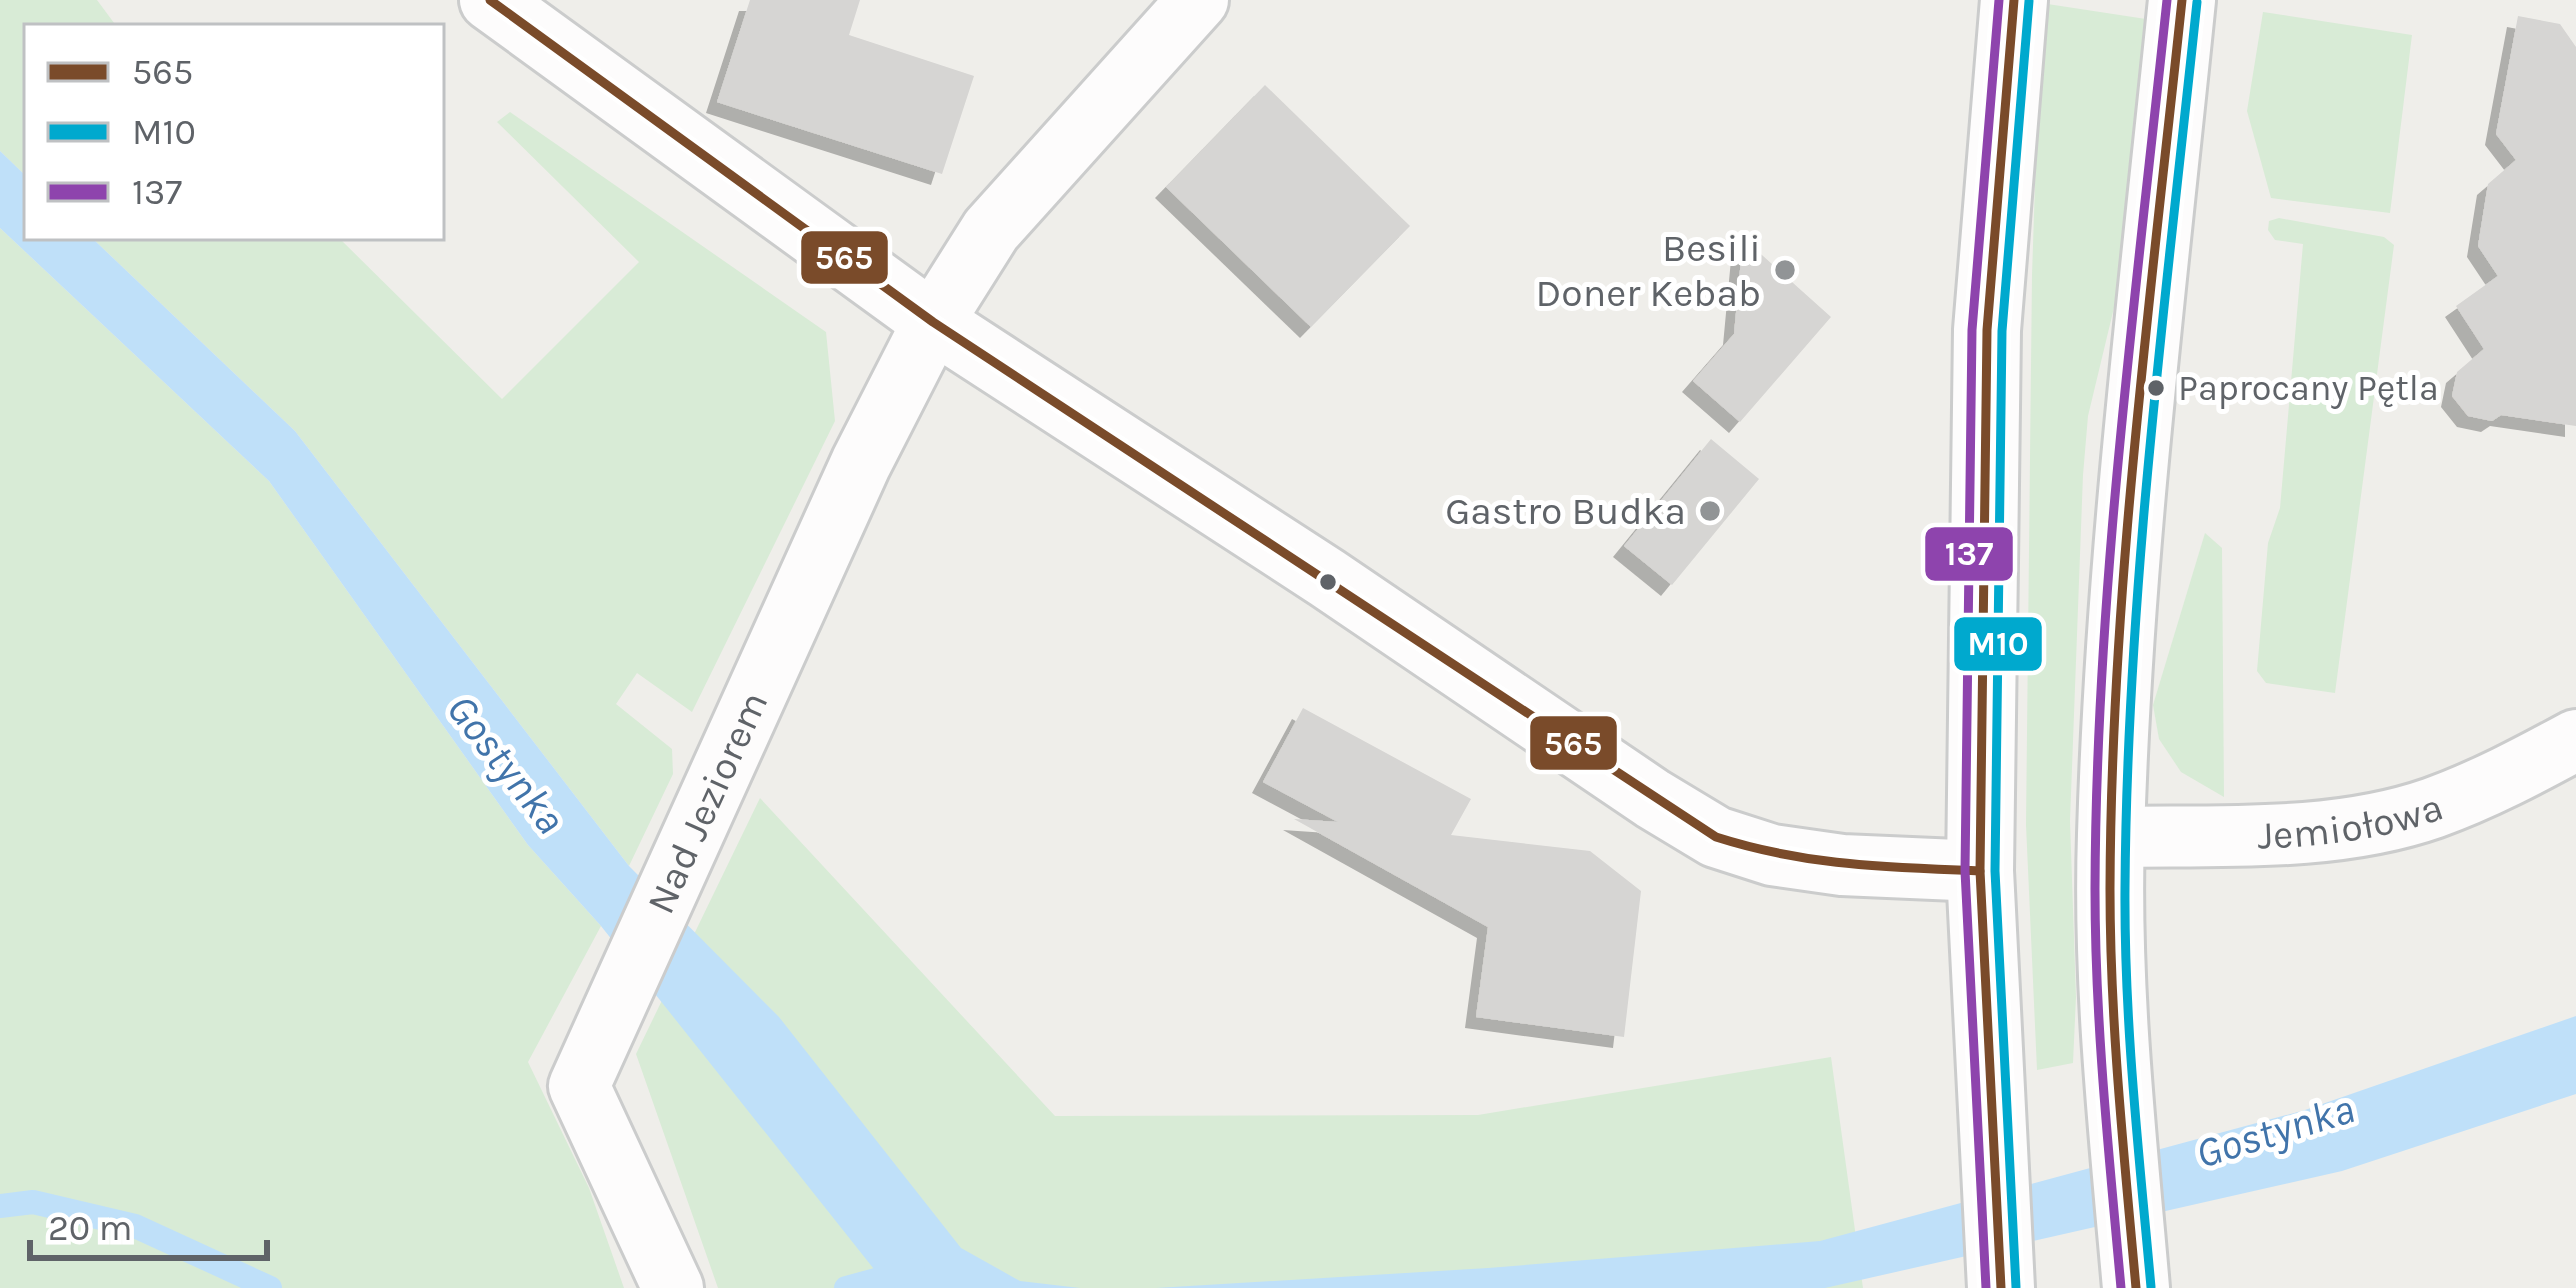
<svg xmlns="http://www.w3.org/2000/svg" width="2576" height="1288" font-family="Karla,sans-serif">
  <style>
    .green { fill: #d8ebd6 }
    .water { fill: #bfe0f9 }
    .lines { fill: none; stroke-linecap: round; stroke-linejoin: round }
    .stream { stroke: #bfe0f9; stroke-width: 24 }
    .building { fill: #d6d5d3; filter: url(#shadow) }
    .minor-casing { stroke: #cbcccc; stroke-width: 66 }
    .tertiary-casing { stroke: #cbcccc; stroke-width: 72 }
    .minor { stroke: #fdfcfc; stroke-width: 60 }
    .tertiary { stroke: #fdfcfc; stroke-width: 66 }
    .bus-1-casing { stroke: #fff; stroke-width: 18 }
    .bus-2-casing { stroke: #fff; stroke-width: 18 }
    .bus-3-casing { stroke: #fff; stroke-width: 18 }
    .bus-1 { stroke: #7a4b2a; stroke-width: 9 }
    .bus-2 { stroke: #00a9ce; stroke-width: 9 }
    .bus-3 { stroke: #8e44ad; stroke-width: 9 }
    .poi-dot { fill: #919496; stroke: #fff; stroke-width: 4.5 }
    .bus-dot { fill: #5f6368; stroke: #fff; stroke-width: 4.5 }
    .labels { text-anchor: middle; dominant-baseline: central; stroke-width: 10; stroke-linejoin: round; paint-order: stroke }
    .bus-label { font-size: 36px; fill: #5f6368; stroke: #fff; text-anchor: start }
    .poi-label { font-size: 39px; fill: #5f6368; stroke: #fff; text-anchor: end }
    .street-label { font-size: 39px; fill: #5f6368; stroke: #fff }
    .water-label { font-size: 42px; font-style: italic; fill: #4174aa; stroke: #fff }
    .line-badge { stroke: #fff; stroke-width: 4.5 }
    .badge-label { font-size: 33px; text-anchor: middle; font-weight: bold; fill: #fff }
  </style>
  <defs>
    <filter id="shadow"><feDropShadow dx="-11" dy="11" stdDeviation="0" flood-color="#0004"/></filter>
  </defs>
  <rect width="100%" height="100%" fill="#efeeea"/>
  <g class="green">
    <polygon points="0,0 97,0 117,27 27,27 27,177 0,151"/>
    <polygon points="2041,3 2159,21 2124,266 2088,416 2083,475 2070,821 2076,997 2073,1063 2037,1070 2026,825 2032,275"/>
    <polygon points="2263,12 2412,35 2390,213 2271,198 2247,111"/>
    <polygon points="510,112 826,332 835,421 692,712 637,673 616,704 672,749 673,774 629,866 295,431 91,237 338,237 502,399 639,262 497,122"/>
    <polygon points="2279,218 2384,237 2394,245 2335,693 2266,683 2257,671 2268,543 2280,508 2303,244 2275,240 2268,230 2269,221"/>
    <polygon points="0,228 269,481 528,845 601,926 528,1062 589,1188 624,1288 0,1288"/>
    <polygon points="2205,533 2222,548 2224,797 2181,772 2159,739 2153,705"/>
    <polygon points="760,798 1055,1116 1478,1115 1831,1057 1863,1288 718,1288 636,1054"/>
  </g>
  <g class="water">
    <polygon points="0,151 27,177 27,237 91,237 295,431 629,866 779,1017 961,1248 1020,1281 1080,1288 889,1288 601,926 528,845 269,481 0,228"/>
    <polygon points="2576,1016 2576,1094 2342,1171 1825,1288 1156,1288 1488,1268 1820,1241 2305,1110"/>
  </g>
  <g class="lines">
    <g class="stream">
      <polyline points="0,1206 33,1202 135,1226 270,1288"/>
      <polyline points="846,1288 913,1270"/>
    </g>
  </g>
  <g class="building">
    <polygon points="750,0 860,0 849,35 974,76 942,174 717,102"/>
    <polygon points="2518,16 2560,24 2576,47 2576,426 2501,415 2492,421 2468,416 2452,396 2457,372 2484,349 2456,306 2498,276 2478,246 2488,184 2516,160 2496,134"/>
    <polygon points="1265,85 1410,226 1311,327 1166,187"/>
    <polygon points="1743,238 1831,317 1740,422 1693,381 1734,334"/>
    <polygon points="1711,439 1759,479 1672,585 1624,546"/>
    <polygon points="1303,708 1471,799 1451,835 1590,851 1641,891 1624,1037 1476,1017 1488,927 1294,819 1338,822 1263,782"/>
  </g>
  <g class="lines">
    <g class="minor-casing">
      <g id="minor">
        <polyline points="490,0 933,322 1327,578 1653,799 1716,837 1772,855 1842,865 1980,871"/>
        <path id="s1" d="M2111,837C2216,835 2333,843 2433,808C2483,790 2530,765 2576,740"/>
        <path id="s2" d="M673,1288L579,1086L861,463L933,322L991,230L1198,0"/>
      </g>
    </g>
    <g class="tertiary-casing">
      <g id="tertiary">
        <polyline points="2001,1288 1980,871 1987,330 2014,0"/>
        <path d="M2136,1288C2123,1137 2106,986 2111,834C2119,555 2154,277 2182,0"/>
      </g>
    </g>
    <use href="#minor" class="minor"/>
    <use href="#tertiary" class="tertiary"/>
    <g class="bus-1-casing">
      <g id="bus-1">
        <path d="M490,0L933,322L1716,837C1807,866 1886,867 1980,871"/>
        <polyline points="2001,1288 1980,871 1987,330 2014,0"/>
        <path d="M2136,1288C2124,1155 2110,1022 2110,889C2111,592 2151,295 2182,0"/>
      </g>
    </g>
    <g class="bus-2-casing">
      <g id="bus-2">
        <polyline points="2016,1287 1995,871 2002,331 2029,1"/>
        <path d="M2151,1287C2139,1154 2124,1021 2125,888C2127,592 2166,296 2197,2"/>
      </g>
    </g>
    <g class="bus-3-casing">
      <g id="bus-3">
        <polyline points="1986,1288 1965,871 1972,330 1999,0"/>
        <path d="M2121,1288C2109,1155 2095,1022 2095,889C2096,592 2136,295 2167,0"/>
      </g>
    </g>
    <use href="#bus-1" class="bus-1"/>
    <use href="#bus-2" class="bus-2"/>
    <use href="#bus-3" class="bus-3"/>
  </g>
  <g class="poi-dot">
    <circle cx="1785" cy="270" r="12"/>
    <circle cx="1710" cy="511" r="12"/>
  </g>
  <g class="bus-dot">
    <circle cx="2156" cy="388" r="10"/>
    <circle cx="1328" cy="582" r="10"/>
  </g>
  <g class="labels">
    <g class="bus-label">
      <text x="2178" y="388">Paprocany Pętla</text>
    </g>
    <g class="poi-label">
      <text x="1761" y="248">Besili<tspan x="1761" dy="45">Doner Kebab</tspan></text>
      <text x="1686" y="511">Gastro Budka</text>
    </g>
    <g class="street-label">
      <text stroke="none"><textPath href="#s2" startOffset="534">Nad Jeziorem</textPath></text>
      <text stroke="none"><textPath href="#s1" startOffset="240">Jemiołowa</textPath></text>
    </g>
    <g class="water-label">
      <text transform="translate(506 764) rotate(52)">Gostynka</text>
      <text transform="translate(2275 1131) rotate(-17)">Gostynka</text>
    </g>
  </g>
  <g class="line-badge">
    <rect x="799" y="229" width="91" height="57" rx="12" fill="#7a4b2a"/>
    <rect x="1923" y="525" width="92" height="58" rx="12" fill="#8e44ad"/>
    <rect x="1952" y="615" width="92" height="58" rx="12" fill="#00a9ce"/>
    <rect x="1528" y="714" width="91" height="58" rx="12" fill="#7a4b2a"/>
  </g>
  <g class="badge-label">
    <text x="844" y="269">565</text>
    <text x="1969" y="565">137</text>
    <text x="1998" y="655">M10</text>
    <text x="1573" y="755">565</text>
  </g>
  <rect x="24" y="24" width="420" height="216" fill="#ffffff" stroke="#bfc1c3" stroke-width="3"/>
  <rect x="48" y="63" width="60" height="18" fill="#7a4b2a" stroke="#bfc1c3" stroke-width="3"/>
  <text x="132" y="84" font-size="36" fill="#5f6368">565</text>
  <rect x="48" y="123" width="60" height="18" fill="#00a9ce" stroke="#bfc1c3" stroke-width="3"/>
  <text x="132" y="144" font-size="36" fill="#5f6368">M10</text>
  <rect x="48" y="183" width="60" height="18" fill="#8e44ad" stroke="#bfc1c3" stroke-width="3"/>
  <text x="132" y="204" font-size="36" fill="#5f6368">137</text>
  <path d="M30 1240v18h237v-18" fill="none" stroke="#5f6368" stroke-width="6"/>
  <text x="48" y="1240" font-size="36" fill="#5f6368" stroke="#ffffff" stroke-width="9" paint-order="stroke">20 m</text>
</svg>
